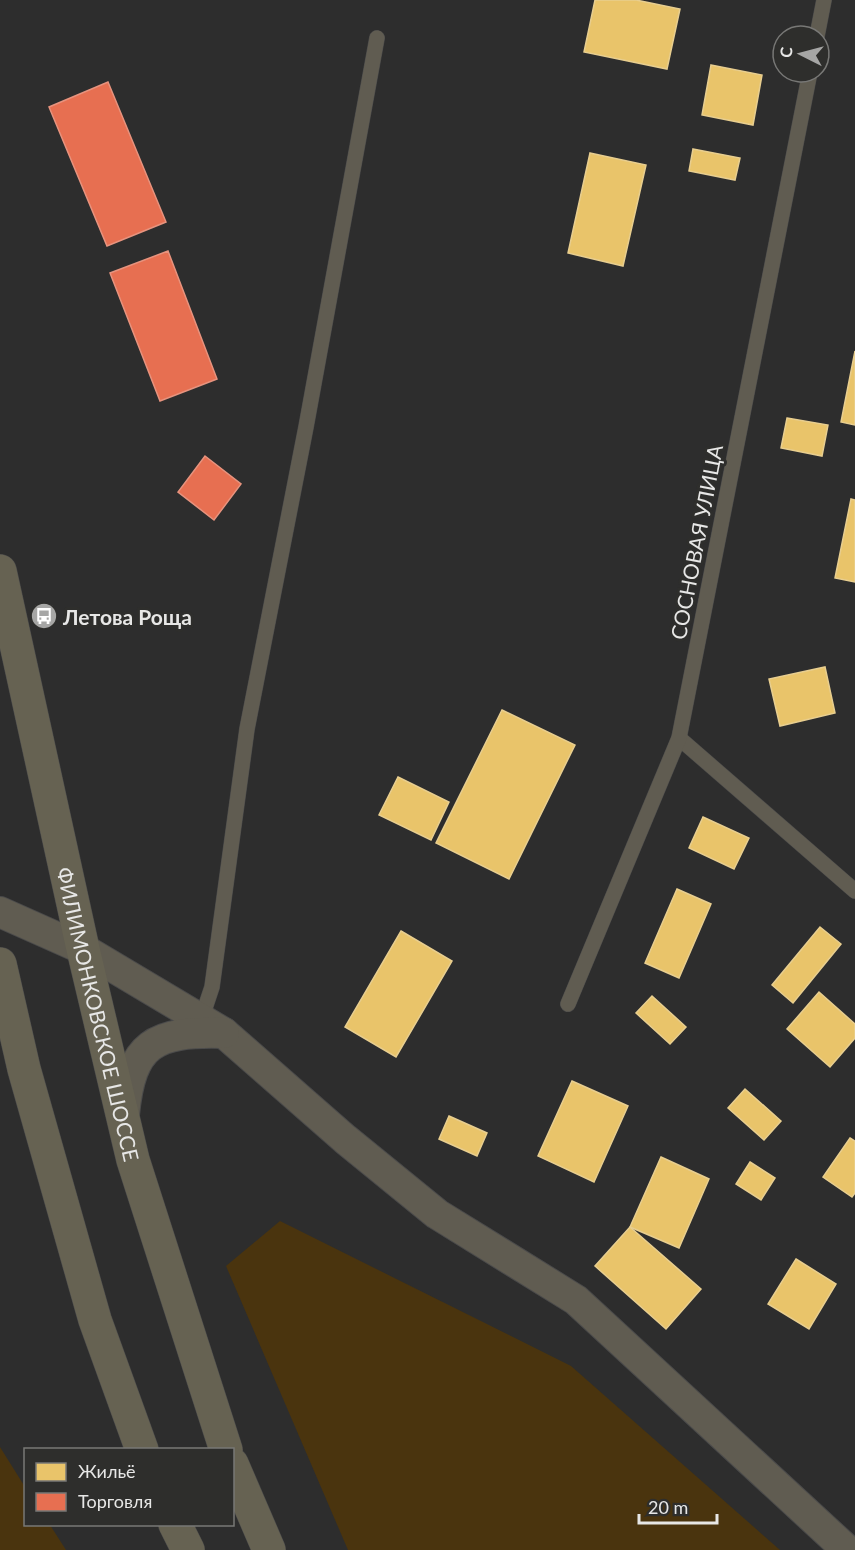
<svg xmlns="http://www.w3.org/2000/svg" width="855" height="1550" font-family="Lato,sans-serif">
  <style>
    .green { fill: #4a340e }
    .homes { fill: #e9c46a; stroke: #e8ce8f; stroke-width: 1.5 }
    .shops { fill: #e76f51; stroke: #e7937e; stroke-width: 1.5 }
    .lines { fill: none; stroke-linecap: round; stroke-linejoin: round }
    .service-casing { stroke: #4b4b4b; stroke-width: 16 }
    .minor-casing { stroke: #4b4b4b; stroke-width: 32 }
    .secondary-casing { stroke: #4b4b4b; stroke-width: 34 }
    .service { stroke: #605c51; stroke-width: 15 }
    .minor { stroke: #605c51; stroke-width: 30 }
    .secondary { stroke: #666252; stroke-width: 33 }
    .labels { text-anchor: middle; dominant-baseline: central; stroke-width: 6; stroke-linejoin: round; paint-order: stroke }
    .street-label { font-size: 21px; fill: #e7e7e6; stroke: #2e2e2c }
    .poi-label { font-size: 21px; font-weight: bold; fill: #e7e7e6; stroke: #2e2e2c; text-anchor: start }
  </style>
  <rect width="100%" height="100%" fill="#2d2d2d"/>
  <g class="green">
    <polygon points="280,1221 571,1366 780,1550 348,1550 226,1266"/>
    <polygon points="0,1447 25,1487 26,1524 50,1525 66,1550 0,1550"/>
  </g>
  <g class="homes">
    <polygon points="595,0 636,0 680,9 667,69 584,52"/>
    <polygon points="711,65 762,75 753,125 702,115"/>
    <polygon points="693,149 740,158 735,180 689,171"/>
    <polygon points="590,153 646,165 623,266 568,253"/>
    <polygon points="855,351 855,425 841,422"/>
    <polygon points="787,418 828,425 822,456 781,448"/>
    <polygon points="851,499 855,500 855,582 835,578"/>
    <polygon points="825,667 835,713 780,726 769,679"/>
    <polygon points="502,710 575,745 509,879 436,843"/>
    <polygon points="398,777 449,802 431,840 379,815"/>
    <polygon points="703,817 749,838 734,869 689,848"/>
    <polygon points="677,889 711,904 679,978 645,963"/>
    <polygon points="820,927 841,944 793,1003 772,985"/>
    <polygon points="401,931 452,961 396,1057 345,1027"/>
    <polygon points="819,992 855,1024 855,1038 830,1067 787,1029"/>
    <polygon points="652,996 686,1027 670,1044 636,1013"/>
    <polygon points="572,1081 628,1106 594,1182 538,1156"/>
    <polygon points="745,1089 781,1121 764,1140 728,1108"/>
    <polygon points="449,1116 487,1133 477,1156 439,1139"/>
    <polygon points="850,1138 855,1141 855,1193 852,1197 823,1177"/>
    <polygon points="661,1157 709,1179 679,1248 630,1227"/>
    <polygon points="750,1162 775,1178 761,1200 736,1184"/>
    <polygon points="630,1227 701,1289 666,1329 595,1266"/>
    <polygon points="796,1259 836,1284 809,1329 768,1304"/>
  </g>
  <g class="shops">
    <polygon points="108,82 166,222 107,246 49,107"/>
    <polygon points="168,251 217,379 160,401 110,273"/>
    <polygon points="205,456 241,484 214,520 178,492"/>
  </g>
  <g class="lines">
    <g class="service-casing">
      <g id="service">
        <polyline points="817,36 824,0"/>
        <polyline points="679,738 855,891"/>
        <polyline points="568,1004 679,738 810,72"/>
        <polyline points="201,1020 212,987 247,729 306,427 377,38"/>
      </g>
    </g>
    <g class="minor-casing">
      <g id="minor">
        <polyline points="0,912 83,949 224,1033 345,1139 437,1214 576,1300 847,1550"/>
        <path d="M124,1115C131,1043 154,1031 224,1033"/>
      </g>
    </g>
    <g class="secondary-casing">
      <g id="secondary">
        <path id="s1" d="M0,571L83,949L133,1160L226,1450"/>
        <polyline points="0,964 24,1069 95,1320 142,1450"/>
        <polyline points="232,1464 269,1550"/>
        <polyline points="175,1524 188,1550"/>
      </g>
    </g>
    <use href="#service" class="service"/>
    <use href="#minor" class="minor"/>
    <use href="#secondary" class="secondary"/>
  </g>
  <defs>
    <g id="bus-disc" transform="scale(1.35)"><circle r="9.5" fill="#a6a6a5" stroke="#2e2e2c"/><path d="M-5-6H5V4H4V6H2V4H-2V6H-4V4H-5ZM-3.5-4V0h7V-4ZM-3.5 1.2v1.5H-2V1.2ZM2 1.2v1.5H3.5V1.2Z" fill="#fff"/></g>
  </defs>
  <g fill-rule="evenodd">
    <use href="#bus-disc" x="44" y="616"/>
  </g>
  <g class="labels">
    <g class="street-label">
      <text transform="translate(696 542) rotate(-79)">СОСНОВАЯ УЛИЦА</text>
      <text stroke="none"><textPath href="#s1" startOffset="454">ФИЛИМОНКОВСКОЕ ШОССЕ</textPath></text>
    </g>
    <g class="poi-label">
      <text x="63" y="616">Летова Роща</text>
    </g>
  </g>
  <rect x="24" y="1448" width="210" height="78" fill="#2e2e2c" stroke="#787876" stroke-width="1.5"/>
  <rect x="36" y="1463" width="30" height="18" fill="#e9c46a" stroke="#787876" stroke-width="1.5"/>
  <text x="78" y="1478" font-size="18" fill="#e7e7e6">Жильё</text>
  <rect x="36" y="1493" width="30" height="18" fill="#e76f51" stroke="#787876" stroke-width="1.5"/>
  <text x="78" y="1508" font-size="18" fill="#e7e7e6">Торговля</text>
  <g transform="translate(801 54) rotate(276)"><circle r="28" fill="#2e2e2c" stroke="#787876" stroke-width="1.5"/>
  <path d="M0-4.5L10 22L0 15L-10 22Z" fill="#a6a6a5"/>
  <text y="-9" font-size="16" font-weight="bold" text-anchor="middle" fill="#e7e7e6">С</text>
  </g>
  <path d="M639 1514v9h78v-9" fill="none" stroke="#e7e7e6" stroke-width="3"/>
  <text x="648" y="1514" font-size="18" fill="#e7e7e6" stroke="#2e2e2c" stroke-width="4.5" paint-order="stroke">20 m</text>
</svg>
